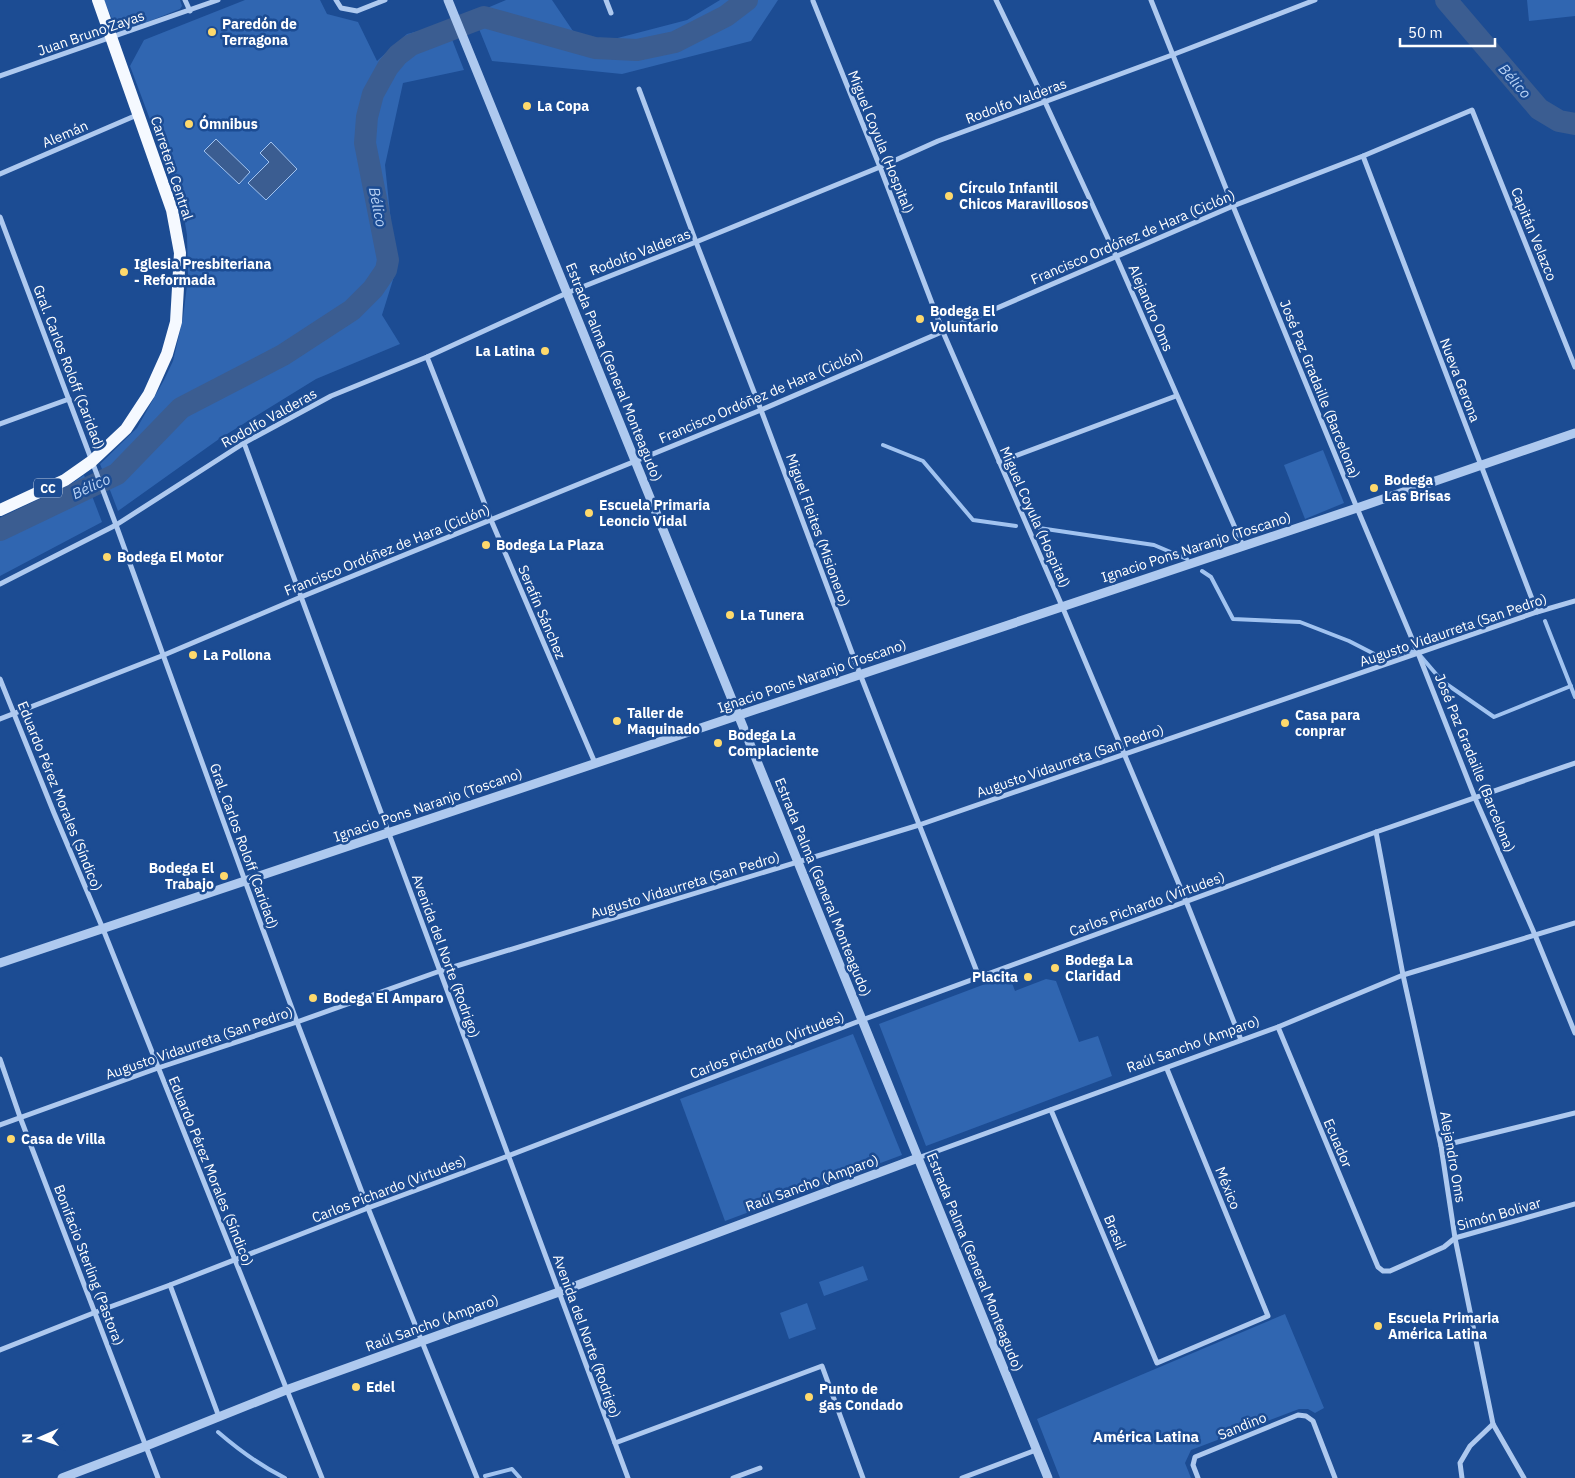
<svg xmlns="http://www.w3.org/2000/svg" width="1575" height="1478" font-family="'IBM Plex Sans',sans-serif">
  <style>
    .green { fill: #3066b1 }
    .water { fill: #3b5d91; stroke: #a1c3f0 }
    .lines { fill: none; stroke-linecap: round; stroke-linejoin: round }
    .stream { stroke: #a1c3f0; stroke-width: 4 }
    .river { stroke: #3b5d91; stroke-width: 22 }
    .minor { stroke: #aec9ef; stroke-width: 5 }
    .tertiary { stroke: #aec9ef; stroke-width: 9 }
    .primary { stroke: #f5f9ff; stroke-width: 12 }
    .poi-dot { fill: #fed96c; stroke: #1c4c93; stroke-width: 2 }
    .labels { text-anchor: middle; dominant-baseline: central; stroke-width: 5; stroke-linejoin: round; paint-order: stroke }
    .shield { fill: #1c4c93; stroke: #bbc9df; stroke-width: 1 }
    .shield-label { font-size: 12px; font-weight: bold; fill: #fff }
    .poi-label { font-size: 14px; font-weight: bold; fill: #fff; stroke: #1c4c93; text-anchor: start }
    .street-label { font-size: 14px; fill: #fff; stroke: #1c4c93 }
    .water-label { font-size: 15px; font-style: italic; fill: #bad3f5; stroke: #1c4c93 }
    .neighbourhood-label { font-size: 15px; font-weight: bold; fill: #fff; stroke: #1c4c93 }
  </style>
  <rect width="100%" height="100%" fill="#1c4c93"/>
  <g class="green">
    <polygon points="104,0 180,0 182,6 180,9 120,33 117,31"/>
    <polygon points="245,0 320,0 327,14 358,22 377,61 407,34 446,24 464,70 403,83 385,165 396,270 382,315 400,344 316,379 219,439 118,511 100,464 137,428 164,380 173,361 183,318 188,277 187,235 182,205 130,66 144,40"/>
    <polygon points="506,0 552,0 575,34 610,40 687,20 720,0 778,0 751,41 622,74 492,61 473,14"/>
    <polygon points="1527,0 1575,0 1575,16 1529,21"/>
    <polygon points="1323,450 1344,503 1305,519 1284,465"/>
    <polygon points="84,475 102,522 0,576 0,521 49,500"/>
    <polygon points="1009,975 1015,991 1046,979 1056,981 1079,1042 1098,1036 1112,1076 926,1146 879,1024"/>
    <polygon points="853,1034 902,1155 725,1221 680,1099"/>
    <polygon points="863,1266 868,1280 824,1296 819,1282"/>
    <polygon points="807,1303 816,1329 789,1339 780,1313"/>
    <polygon points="1285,1314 1324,1408 1315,1413 1308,1409 1299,1409 1191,1450 1185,1463 1191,1478 1060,1478 1037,1419"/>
  </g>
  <g class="water">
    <polygon points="216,139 250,172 239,184 204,151"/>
    <polygon points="271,142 297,169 266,200 248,183 269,162 260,153"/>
  </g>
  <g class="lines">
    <g class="stream">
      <polyline points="883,445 923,461 973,520 1016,526"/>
      <polyline points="1039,528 1154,545 1187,559"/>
      <polyline points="1202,571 1211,577 1233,619 1300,622 1349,641 1384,659 1408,651 1418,653 1442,681 1494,717 1571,686"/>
      <polyline points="1545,621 1575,697"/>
      <path d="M218,1432C240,1451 259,1465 285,1478"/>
      <polyline points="485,1476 512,1469 520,1478"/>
    </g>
    <g class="river">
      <polyline points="1446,0 1539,109 1559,121 1575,124"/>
      <polyline points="0,530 117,474 181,408 283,355 352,310 373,289 386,270 388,260 365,143 367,117 373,94 388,67 398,55 411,45 484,17 595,48 637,50 675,42 726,16 747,0"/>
    </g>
    <g class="minor">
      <polyline points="185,0 190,11"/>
      <polyline points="336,0 341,8 357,11 385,0"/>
      <polyline points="606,0 611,13"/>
      <polyline points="996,0 1045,102 1116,256 1243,546"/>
      <polyline points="1151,0 1233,206 1357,508 1418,653 1475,798 1535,935 1575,1033"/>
      <polyline points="813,1 880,167 943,332 1062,606 1186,901 1241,1040"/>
      <polyline points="0,76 218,0"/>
      <polyline points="639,89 696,242 761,410 860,674 979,977"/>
      <polyline points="1363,156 1537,612"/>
      <polyline points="0,174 137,115"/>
      <polyline points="0,217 116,525 245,881 297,1022 368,1208 477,1478"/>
      <polyline points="427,357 491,520 595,763"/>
      <polyline points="0,424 69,399"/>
      <polyline points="244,443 628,1478"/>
      <polyline points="999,462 1176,396"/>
      <polyline points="0,584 116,525 244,443 331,396 427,357 567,293 696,242 880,167 938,141 1172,55 1315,0"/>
      <polyline points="0,679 54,813 103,929 322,1478"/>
      <polyline points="0,719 164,655 301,597 761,410 1233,206 1363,156 1472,110 1575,367"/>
      <polyline points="1376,832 1403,975 1441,1146 1455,1238 1493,1424 1524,1478"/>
      <polyline points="1278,1027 1378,1267 1383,1271 1390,1271 1444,1247 1455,1238 1575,1204"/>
      <polyline points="0,1059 20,1117 158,1478"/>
      <polyline points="1051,1110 1157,1363 1268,1316 1167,1069"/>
      <polyline points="0,1125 158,1068 297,1022 440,971 919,825 1537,612 1575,601"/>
      <polyline points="1441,1146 1575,1113"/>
      <polyline points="918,1158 1278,1027 1403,975 1575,923"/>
      <polyline points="170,1285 219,1417"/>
      <polyline points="0,1350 96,1312 170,1285 368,1208 508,1156 862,1020 1376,832 1575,763"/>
      <polyline points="615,1443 822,1366 863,1478"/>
      <polyline points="733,1478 760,1468"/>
      <polyline points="962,1478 1036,1450"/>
      <polyline points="1198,1478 1193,1465 1195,1457 1298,1415 1306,1416 1313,1421 1335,1478"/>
      <polyline points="1462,1478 1460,1463 1470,1446 1493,1424"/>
    </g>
    <g class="tertiary">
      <polyline points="448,0 1048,1478"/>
      <polyline points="0,963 1357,508 1575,433"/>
      <polyline points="62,1478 146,1446 286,1390 559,1292 918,1158"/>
    </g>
    <polyline class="primary" points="0,510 65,480 92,461 126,429 149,394 167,354 176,322 180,253 172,210 98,0"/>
  </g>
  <g class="poi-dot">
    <circle cx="212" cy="32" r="5"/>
    <circle cx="527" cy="106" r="5"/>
    <circle cx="189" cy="124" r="5"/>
    <circle cx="949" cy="196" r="5"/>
    <circle cx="124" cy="272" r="5"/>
    <circle cx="920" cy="319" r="5"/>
    <circle cx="545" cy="351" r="5"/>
    <circle cx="1374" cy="488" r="5"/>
    <circle cx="589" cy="513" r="5"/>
    <circle cx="486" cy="545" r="5"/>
    <circle cx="107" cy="557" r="5"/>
    <circle cx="730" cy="615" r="5"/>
    <circle cx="193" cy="655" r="5"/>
    <circle cx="617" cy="721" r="5"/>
    <circle cx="1285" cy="723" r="5"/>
    <circle cx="718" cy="743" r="5"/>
    <circle cx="224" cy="876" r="5"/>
    <circle cx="1055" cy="968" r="5"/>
    <circle cx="1028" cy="977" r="5"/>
    <circle cx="313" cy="998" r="5"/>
    <circle cx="11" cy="1139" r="5"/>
    <circle cx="1378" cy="1326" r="5"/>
    <circle cx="356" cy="1387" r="5"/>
    <circle cx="809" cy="1397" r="5"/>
  </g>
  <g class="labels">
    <rect class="shield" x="34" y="478.5" width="28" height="19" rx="4"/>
    <g class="shield-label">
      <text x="48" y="488">CC</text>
    </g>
    <g class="poi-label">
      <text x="222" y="24">Paredón de<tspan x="222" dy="16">Terragona</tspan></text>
      <text x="537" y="106">La Copa</text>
      <text x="199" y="124">Ómnibus</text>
      <text x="959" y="188">Círculo Infantil<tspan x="959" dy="16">Chicos Maravillosos</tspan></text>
      <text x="134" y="264">Iglesia Presbiteriana<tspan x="134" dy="16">- Reformada</tspan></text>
      <text x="930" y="311">Bodega El<tspan x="930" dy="16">Voluntario</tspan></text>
      <text x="535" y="351" text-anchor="end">La Latina</text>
      <text x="1384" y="480">Bodega<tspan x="1384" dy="16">Las Brisas</tspan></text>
      <text x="599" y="505">Escuela Primaria<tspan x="599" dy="16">Leoncio Vidal</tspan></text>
      <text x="496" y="545">Bodega La Plaza</text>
      <text x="117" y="557">Bodega El Motor</text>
      <text x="740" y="615">La Tunera</text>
      <text x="203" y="655">La Pollona</text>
      <text x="627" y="713">Taller de<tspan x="627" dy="16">Maquinado</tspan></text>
      <text x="1295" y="715">Casa para<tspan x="1295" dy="16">conprar</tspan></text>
      <text x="728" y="735">Bodega La<tspan x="728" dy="16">Complaciente</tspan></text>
      <text x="214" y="868" text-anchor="end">Bodega El<tspan x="214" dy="16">Trabajo</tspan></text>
      <text x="1065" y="960">Bodega La<tspan x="1065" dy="16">Claridad</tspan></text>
      <text x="1018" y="977" text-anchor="end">Placita</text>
      <text x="323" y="998">Bodega El Amparo</text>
      <text x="21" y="1139">Casa de Villa</text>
      <text x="1388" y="1318">Escuela Primaria<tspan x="1388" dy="16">América Latina</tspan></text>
      <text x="366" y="1387">Edel</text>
      <text x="819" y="1389">Punto de<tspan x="819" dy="16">gas Condado</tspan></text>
    </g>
    <g class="street-label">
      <text transform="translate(91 33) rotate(-19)">Juan Bruno Zayas</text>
      <text transform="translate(1016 101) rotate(-20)">Rodolfo Valderas</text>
      <text transform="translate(65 134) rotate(-23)">Alemán</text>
      <text transform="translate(881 142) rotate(68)">Miguel Coyula (Hospital)</text>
      <text transform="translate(172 168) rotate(72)">Carretera Central</text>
      <text transform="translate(1534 234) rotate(68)">Capitán Velazco</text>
      <text transform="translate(1133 237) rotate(-23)">Francisco Ordóñez de Hara (Ciclón)</text>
      <text transform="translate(640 252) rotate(-21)">Rodolfo Valderas</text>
      <text transform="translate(1151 308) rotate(67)">Alejandro Oms</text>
      <text transform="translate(69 367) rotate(69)">Gral. Carlos Roloff (Caridad)</text>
      <text transform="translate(614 372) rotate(68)">Estrada Palma (General Monteagudo)</text>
      <text transform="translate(1460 380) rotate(69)">Nueva Gerona</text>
      <text transform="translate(1320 389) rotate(68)">José Paz Gradaille (Barcelona)</text>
      <text transform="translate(761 396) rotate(-23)">Francisco Ordóñez de Hara (Ciclón)</text>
      <text transform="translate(269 418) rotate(-29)">Rodolfo Valderas</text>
      <text transform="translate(1035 517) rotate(66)">Miguel Coyula (Hospital)</text>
      <text transform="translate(818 530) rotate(70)">Miguel Fleites (Misionero)</text>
      <text transform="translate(1196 547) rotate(-18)">Ignacio Pons Naranjo (Toscano)</text>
      <text transform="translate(387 550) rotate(-22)">Francisco Ordóñez de Hara (Ciclón)</text>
      <text transform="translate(542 612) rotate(67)">Serafín Sánchez</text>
      <text transform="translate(1453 630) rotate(-19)">Augusto Vidaurreta (San Pedro)</text>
      <text transform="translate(812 676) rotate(-19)">Ignacio Pons Naranjo (Toscano)</text>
      <text transform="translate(1070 761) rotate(-19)">Augusto Vidaurreta (San Pedro)</text>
      <text transform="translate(1475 763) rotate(68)">José Paz Gradaille (Barcelona)</text>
      <text transform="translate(60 796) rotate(68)">Eduardo Pérez Morales (Síndico)</text>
      <text transform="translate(428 805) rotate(-19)">Ignacio Pons Naranjo (Toscano)</text>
      <text transform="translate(244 846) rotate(70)">Gral. Carlos Roloff (Caridad)</text>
      <text transform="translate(685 885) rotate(-17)">Augusto Vidaurreta (San Pedro)</text>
      <text transform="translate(823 887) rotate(68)">Estrada Palma (General Monteagudo)</text>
      <text transform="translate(1147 904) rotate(-20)">Carlos Pichardo (Virtudes)</text>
      <text transform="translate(446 956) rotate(70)">Avenida del Norte (Rodrigo)</text>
      <text transform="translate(199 1043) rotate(-19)">Augusto Vidaurreta (San Pedro)</text>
      <text transform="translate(1193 1044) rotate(-20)">Raúl Sancho (Amparo)</text>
      <text transform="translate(767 1045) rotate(-21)">Carlos Pichardo (Virtudes)</text>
      <text transform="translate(1338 1143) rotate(67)">Ecuador</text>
      <text transform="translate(1453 1157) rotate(80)">Alejandro Oms</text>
      <text transform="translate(211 1171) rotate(68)">Eduardo Pérez Morales (Síndico)</text>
      <text transform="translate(812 1183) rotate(-20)">Raúl Sancho (Amparo)</text>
      <text transform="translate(1228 1188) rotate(68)">México</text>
      <text transform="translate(389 1189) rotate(-21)">Carlos Pichardo (Virtudes)</text>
      <text transform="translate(1499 1214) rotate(-16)">Simón Bolivar</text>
      <text transform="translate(1115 1232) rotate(67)">Brasil</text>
      <text transform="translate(975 1262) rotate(68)">Estrada Palma (General Monteagudo)</text>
      <text transform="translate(89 1265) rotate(69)">Bonifacio Sterling (Pastora)</text>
      <text transform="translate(432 1323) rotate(-20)">Raúl Sancho (Amparo)</text>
      <text transform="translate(587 1336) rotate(70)">Avenida del Norte (Rodrigo)</text>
      <text transform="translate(1242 1426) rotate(-22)">Sandino</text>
    </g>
    <g class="water-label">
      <text transform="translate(1515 81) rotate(49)">Bélico</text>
      <text transform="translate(378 207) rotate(79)">Bélico</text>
      <text transform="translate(91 486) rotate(-25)">Bélico</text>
    </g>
    <g class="neighbourhood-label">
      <text x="1146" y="1436">América Latina</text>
    </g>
  </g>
  <g transform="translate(40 1438) rotate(268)" stroke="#1c4c93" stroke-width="4" paint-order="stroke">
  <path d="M0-4L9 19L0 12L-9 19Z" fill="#ffffff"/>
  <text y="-8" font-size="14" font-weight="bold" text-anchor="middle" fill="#ffffff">N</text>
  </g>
  <path d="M1400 38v8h95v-8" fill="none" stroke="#ffffff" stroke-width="2.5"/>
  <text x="1408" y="38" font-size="15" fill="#ffffff" stroke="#1c4c93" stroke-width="4" paint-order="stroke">50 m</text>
</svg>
